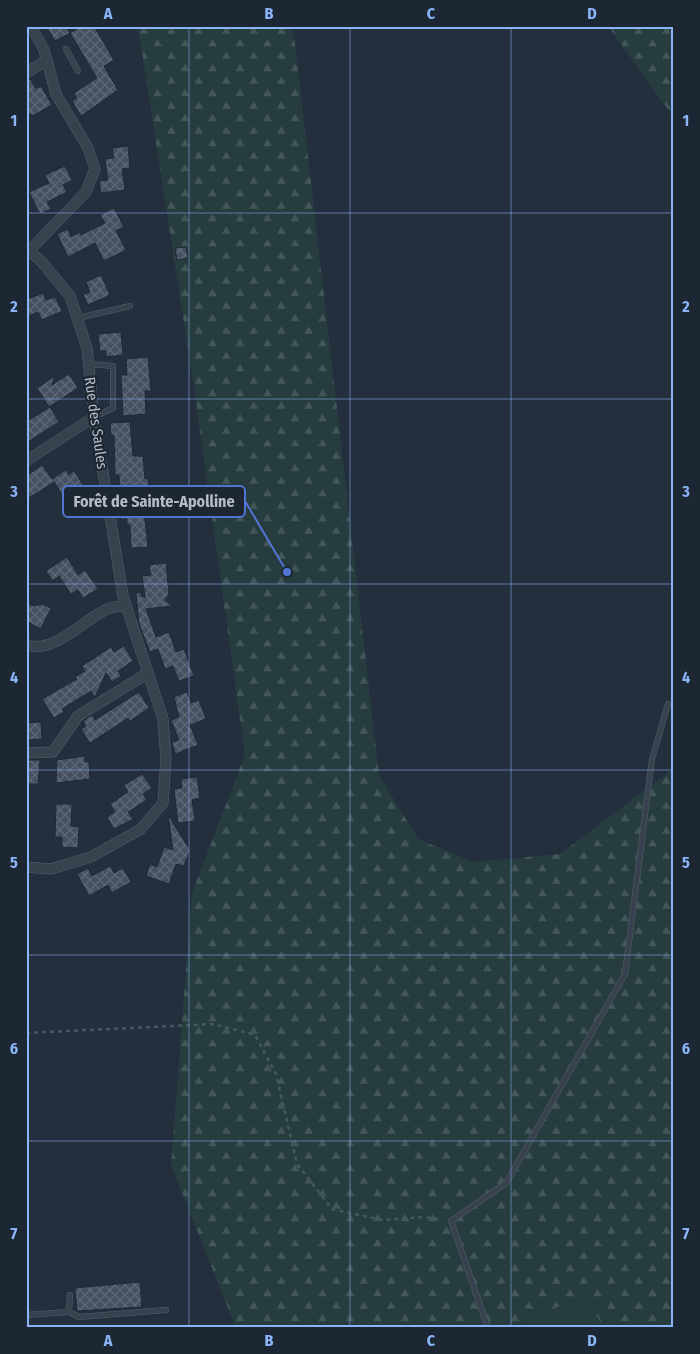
<svg xmlns="http://www.w3.org/2000/svg" width="700" height="1354" font-family="'Fira Sans Condensed',sans-serif">
  <style>
    .grass { fill: #263c3f }
    .forest { fill: url(#forest-firs) }
    .building { fill: url(#building-cross-hatch); stroke: #1f2835 }
    .lines { fill: none; stroke-linecap: round; stroke-linejoin: round }
    .lane-casing { stroke: #565f6c; stroke-width: 6 }
    .street-casing { stroke: #565f6c; stroke-width: 11 }
    .path { stroke: #44595c; stroke-width: 2.5; stroke-dasharray: 4 4; stroke-linecap: butt }
    .lane { stroke: #38414e; stroke-width: 5 }
    .street { stroke: #38414e; stroke-width: 10 }
    .grid { fill: none; stroke: #8ab4f8; stroke-width: 1; stroke-opacity: 0.55 }
    .labels { text-anchor: middle; dominant-baseline: central; stroke-width: 4.5; stroke-linejoin: round; paint-order: stroke }
    .street-label { font-size: 15px; fill: #b4bcc9; stroke: #1d2633 }
    .leader { fill: none; stroke: #5274d3; stroke-width: 2 }
    .callout-dot { fill: #5274d3; stroke: #1d2633; stroke-width: 2 }
    .callout { fill: #1d2633; stroke: #5274d3; stroke-width: 2 }
    .callout-label { font-size: 16px; text-anchor: middle; font-weight: bold; fill: #b4bcc9 }
    .neatline { fill: none; stroke: #8ab4f8; stroke-width: 2 }
    .grid-label { font-size: 16px; text-anchor: middle; font-weight: bold; fill: #8ab4f8 }
  </style>
  <defs>
    <pattern id="forest-firs" width="22" height="20" patternUnits="userSpaceOnUse" patternTransform="scale(1.25)"><rect width="22" height="20" fill="#263c3f"/><path d="M5 1l3.5 6h-7zM16 11l3.5 6h-7z" fill="#435659"/></pattern>
    <pattern id="building-cross-hatch" width="8" height="8" patternUnits="userSpaceOnUse" patternTransform="scale(1.25)"><rect width="8" height="8" fill="#455162"/><path d="M0 0l8 8M0 8l8-8" fill="none" stroke="#5d6877"/></pattern>
  </defs>
  <rect width="100%" height="100%" fill="#242f3e"/>
  <polygon class="grass" points="583,1294 604,1328 516,1328"/>
  <g class="forest">
    <polygon points="138,26 293,26 379,775 418,839 473,862 560,854 664,776 674,766 674,1328 604,1328 583,1294 516,1328 236,1328 171,1165 192,893 245,755 194,388"/>
    <polygon points="608,26 674,26 674,118"/>
  </g>
  <g class="building">
    <polygon points="46,26 65,26 70,33 55,41"/>
    <polygon points="81,26 94,26 114,60 104,66 118,90 81,116 72,101 77,98 74,93 97,78 70,33"/>
    <polygon points="30,79 36,89 41,86 52,105 32,116 31,114 26,117 26,80"/>
    <polygon points="128,146 130,168 122,169 125,190 101,193 99,181 108,180 105,159 114,158 112,148"/>
    <polygon points="65,166 72,180 63,185 67,192 47,202 51,209 40,214 29,192 49,183 45,175"/>
    <polygon points="114,208 124,227 116,231 126,250 104,261 95,243 68,257 57,234 68,229 71,237 80,232 81,235 105,223 100,215"/>
    <polygon points="186,247 188,258 177,260 175,248"/>
    <polygon points="101,275 110,295 88,305 83,295 90,292 86,282"/>
    <polygon points="43,293 46,300 55,297 62,311 42,320 38,312 26,317 26,300"/>
    <polygon points="121,332 123,355 106,357 106,351 100,351 98,334"/>
    <polygon points="148,357 151,391 145,391 146,414 123,416 121,375 127,375 126,359"/>
    <polygon points="69,374 78,388 49,407 37,388 55,376 52,385"/>
    <polygon points="50,407 59,422 26,443 26,422"/>
    <polygon points="130,422 133,456 143,456 145,479 148,478 149,501 143,501 148,547 131,548 130,525 127,525 127,519 121,519 119,475 115,475 114,435 111,435 110,423"/>
    <polygon points="42,465 52,479 66,470 69,475 74,471 87,491 68,503 54,482 26,500 26,476"/>
    <polygon points="67,557 78,575 85,570 98,589 83,598 78,590 71,594 59,576 53,581 46,571"/>
    <polygon points="166,563 169,594 165,600 172,606 146,609 156,637 169,632 176,652 184,649 194,676 179,681 173,666 165,669 158,649 150,652 139,624 136,593 140,592 142,597 145,597 142,576 151,575 149,565"/>
    <polygon points="26,603 34,606 42,604 51,608 41,629 26,621"/>
    <polygon points="124,646 133,661 118,671 121,676 112,682 106,673 95,697 91,691 62,709 64,712 54,718 42,699 77,679 75,677 85,671 82,666 111,647 114,652"/>
    <polygon points="139,692 149,708 130,721 128,718 90,743 81,729 86,726 83,721 92,715 95,720"/>
    <polygon points="187,692 191,703 199,700 206,719 190,725 198,745 175,754 172,742 179,740 171,720 179,717 174,697"/>
    <polygon points="41,722 42,739 26,740 26,723"/>
    <polygon points="85,756 85,762 89,762 90,779 56,783 57,760"/>
    <polygon points="31,760 40,760 38,784 26,784 26,761"/>
    <polygon points="142,774 152,788 143,794 147,800 128,812 133,819 114,829 107,817 115,812 110,804 128,792 124,785"/>
    <polygon points="197,777 200,798 192,800 195,821 178,823 174,789 182,788 181,779"/>
    <polygon points="56,804 72,804 71,826 79,827 78,848 62,847 62,837 55,837"/>
    <polygon points="168,815 190,850 184,866 176,864 169,884 146,876 150,864 157,867 164,847 173,850"/>
    <polygon points="110,866 114,873 123,868 131,882 112,893 108,885 89,896 77,874 88,868 92,876"/>
    <polygon points="140,1282 142,1307 77,1311 75,1288"/>
  </g>
  <g class="lines">
    <g class="lane-casing">
      <g id="lane">
        <polyline points="66,49 78,71"/>
        <polyline points="78,318 130,306"/>
        <polyline points="89,364 113,366 113,408 94,417"/>
        <polyline points="69,1312 70,1295"/>
        <polyline points="26,1315 69,1312 79,1317 166,1310"/>
        <polyline points="488,1328 451,1221 506,1183 625,974 652,759 668,704"/>
      </g>
    </g>
    <g class="street-casing">
      <g id="street">
        <polyline points="26,73 47,60"/>
        <polyline points="26,461 94,417"/>
        <path d="M26,644C53,657 86,616 110,608C115,606 121,607 126,606"/>
        <polyline points="26,753 53,752 78,716 148,673"/>
        <polyline points="26,867 51,869 91,857 141,829 163,803 166,759 163,719 123,596 94,417 87,348 70,296 41,261 29,251 86,192 95,169 88,148 56,94 44,50 31,26"/>
      </g>
    </g>
    <polyline class="path" points="26,1033 213,1024 255,1035 276,1074 297,1164 332,1209 382,1220 424,1217 442,1220"/>
    <use href="#lane" class="lane"/>
    <use href="#street" class="street"/>
  </g>
  <path class="grid" d="M189,26V1328M350,26V1328M511,26V1328M26,213H674M26,399H674M26,584H674M26,770H674M26,955H674M26,1141H674"/>
  <g class="labels">
    <g class="street-label">
      <text transform="translate(96 423) rotate(82)">Rue des Saules</text>
    </g>
  </g>
  <path class="leader" d="M287 572L245 501"/>
  <circle class="callout-dot" cx="287" cy="572" r="5"/>
  <rect class="callout" x="63" y="486" width="182" height="31" rx="5"/>
  <g class="callout-label">
    <text x="154" y="507">Forêt de Sainte-Apolline</text>
  </g>
  <rect width="700" height="1354" fill="none" stroke="#1d2633" stroke-width="55"/>
  <rect x="28" y="28" width="644" height="1298" class="neatline"/>
  <g class="grid-label">
    <text x="108" y="19">A</text>
    <text x="269" y="19">B</text>
    <text x="431" y="19">C</text>
    <text x="592" y="19">D</text>
    <text x="14" y="126">1</text>
    <text x="686" y="126">1</text>
    <text x="14" y="312">2</text>
    <text x="686" y="312">2</text>
    <text x="14" y="497">3</text>
    <text x="686" y="497">3</text>
    <text x="14" y="683">4</text>
    <text x="686" y="683">4</text>
    <text x="14" y="868">5</text>
    <text x="686" y="868">5</text>
    <text x="14" y="1054">6</text>
    <text x="686" y="1054">6</text>
    <text x="14" y="1239">7</text>
    <text x="686" y="1239">7</text>
    <text x="108" y="1346">A</text>
    <text x="269" y="1346">B</text>
    <text x="431" y="1346">C</text>
    <text x="592" y="1346">D</text>
  </g>
</svg>
